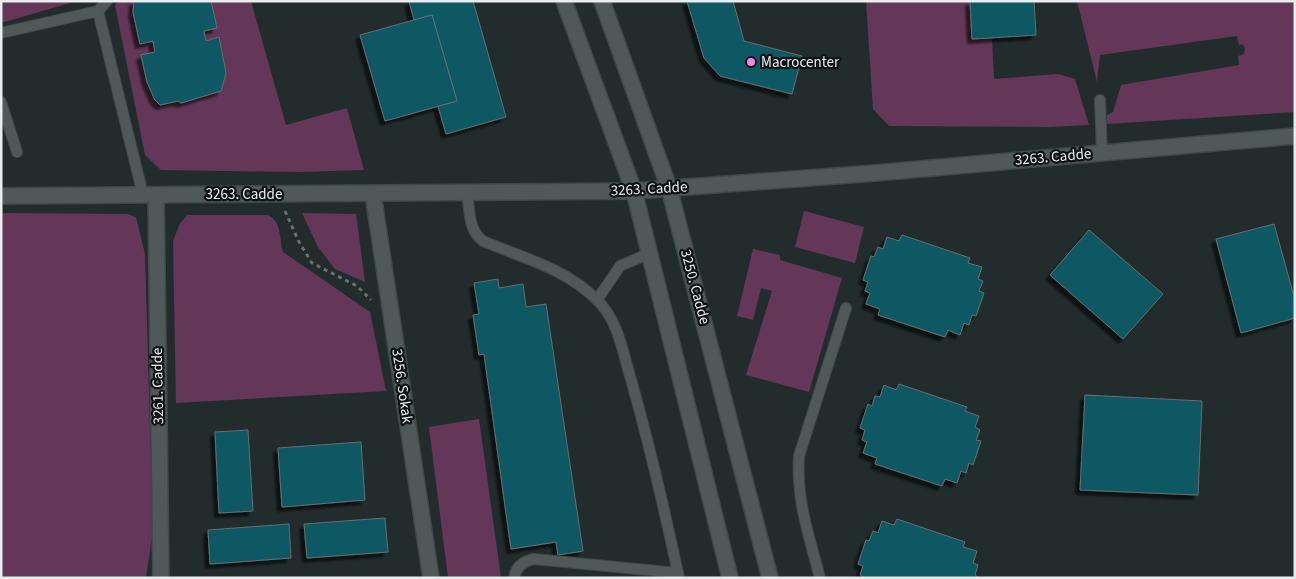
<svg xmlns="http://www.w3.org/2000/svg" width="1296" height="579" font-family="'Source Sans 3',sans-serif">
  <style>
    .green { fill: #643758 }
    .building { fill: #095862; stroke: #656f71; filter: url(#shadow) }
    .lines { fill: none; stroke-linecap: round; stroke-linejoin: round }
    .service-casing { stroke: #414849; stroke-width: 12 }
    .minor-casing { stroke: #414849; stroke-width: 18 }
    .tertiary-casing { stroke: #414849; stroke-width: 18 }
    .path { stroke: #676f70; stroke-width: 3; stroke-dasharray: 4 4; stroke-linecap: butt }
    .service { stroke: #4f595a; stroke-width: 10 }
    .minor { stroke: #4f595a; stroke-width: 15 }
    .tertiary { stroke: #4f595a; stroke-width: 15 }
    .poi-dot { fill: #fe85df; stroke: #0f1314; stroke-width: 2 }
    .labels { text-anchor: middle; dominant-baseline: central; stroke-width: 4.5; stroke-linejoin: round; paint-order: stroke }
    .poi-label { font-size: 15px; fill: #e8eeef; stroke: #0f1314; text-anchor: start }
    .street-label { font-size: 15px; fill: #e8eeef; stroke: #0f1314 }
  </style>
  <defs>
    <filter id="shadow"><feDropShadow dx="-4.5" dy="4.5" stdDeviation="1" flood-color="#0009"/></filter>
  </defs>
  <rect width="100%" height="100%" fill="#232c2d"/>
  <g class="green">
    <polygon points="1,1 77,1 1,23"/>
    <polygon points="119,1 251,1 286,125 347,108 364,170 299,172 161,170 145,155 115,5"/>
    <polygon points="866,1 1034,1 1036,35 992,38 994,79 1058,74 1075,79 1089,125 1050,127 889,126 873,109"/>
    <polygon points="1077,1 1295,1 1295,112 1107,124 1107,115 1113,112 1121,85 1239,65 1238,56 1244,54 1245,49 1243,44 1239,45 1237,36 1100,55 1097,82"/>
    <polygon points="804,211 864,227 855,263 795,247"/>
    <polygon points="1,213 127,214 136,217 145,254 153,530 146,578 1,578"/>
    <polygon points="302,213 356,214 365,282 335,269 318,247"/>
    <path d="M187,215H268C282,222 279,238 283,252L370,312L386,391L176,403L173,242L179,225Z"/>
    <polygon points="753,249 780,255 780,260 842,278 809,392 746,375 772,291 761,288 753,320 737,316"/>
    <polygon points="479,419 501,578 448,578 429,427"/>
  </g>
  <g class="building">
    <polygon points="134,1 211,1 217,28 204,31 206,41 219,37 226,73 221,91 181,103 178,101 160,105 155,100 147,82 141,55 155,52 153,41 140,44 133,12"/>
    <polygon points="409,1 473,1 506,117 446,134 438,106 457,101 432,15 414,20"/>
    <polygon points="687,1 733,1 744,41 802,56 792,94 720,76 704,58"/>
    <polygon points="970,1 1034,1 1036,35 972,39"/>
    <polygon points="432,15 457,101 385,121 360,35"/>
    <polygon points="1274,224 1295,300 1295,318 1241,333 1216,239"/>
    <polygon points="1089,230 1163,294 1123,339 1050,275"/>
    <polygon points="902,235 970,258 968,263 982,267 978,279 983,281 979,291 984,293 976,316 972,315 969,325 964,323 960,335 948,330 945,337 878,315 880,309 866,304 870,293 865,291 868,282 863,280 871,256 874,257 878,247 883,249 887,237 899,241"/>
    <polygon points="498,279 499,288 523,284 526,307 546,304 583,551 558,555 556,542 511,549 484,354 479,355 473,315 479,314 474,283"/>
    <polygon points="899,384 967,407 965,411 979,416 975,427 980,430 976,440 981,441 973,465 969,463 966,473 961,471 957,483 945,479 942,486 875,464 877,458 863,453 867,442 862,440 865,430 860,428 868,404 872,406 875,396 880,397 884,385 896,390"/>
    <polygon points="1085,395 1202,401 1198,495 1080,490"/>
    <polygon points="248,430 253,511 219,513 215,432"/>
    <polygon points="361,442 365,500 282,507 278,448"/>
    <polygon points="385,518 388,552 307,558 304,524"/>
    <polygon points="897,519 965,542 963,547 977,551 973,563 978,565 975,575 979,578 865,578 860,575 863,566 858,564 866,540 869,541 873,531 878,533 882,521 894,525"/>
    <polygon points="289,524 291,558 210,564 208,530"/>
  </g>
  <g class="lines">
    <g class="service-casing">
      <g id="service">
        <polyline points="98,11 143,195"/>
        <polyline points="1,33 98,11 107,1"/>
        <polyline points="1100,100 1102,153"/>
        <polyline points="1,102 17,152"/>
        <path d="M467,193C470,211 468,230 483,241C523,258 565,268 597,300C619,321 623,354 632,383C650,447 665,512 679,578"/>
        <polyline points="597,300 620,266 650,253"/>
        <path d="M514,578C516,567 523,561 534,559L678,573"/>
        <path d="M820,578C809,536 796,499 799,456L846,308"/>
      </g>
    </g>
    <g class="minor-casing">
      <g id="minor">
        <polyline points="373,194 431,578"/>
        <polyline points="156,195 161,578"/>
        <polyline points="1,196 634,191 875,173 1295,136"/>
      </g>
    </g>
    <g class="tertiary-casing">
      <g id="tertiary">
        <polyline points="564,1 634,191 730,578"/>
        <polyline points="602,1 669,188 770,578"/>
      </g>
    </g>
    <polyline class="path" points="285,211 299,242 312,263 357,286 371,300"/>
    <use href="#service" class="service"/>
    <use href="#minor" class="minor"/>
    <use href="#tertiary" class="tertiary"/>
  </g>
  <circle class="poi-dot" cx="751" cy="62" r="5"/>
  <g class="labels">
    <g class="poi-label">
      <text x="761" y="62">Macrocenter</text>
    </g>
    <g class="street-label">
      <text transform="translate(1053 157) rotate(-5)">3263. Cadde</text>
      <text transform="translate(649 189) rotate(-3)">3263. Cadde</text>
      <text x="244" y="194">3263. Cadde</text>
      <text transform="translate(695 287) rotate(75)">3250. Cadde</text>
      <text transform="translate(158 386) rotate(-91)">3261. Cadde</text>
      <text transform="translate(402 386) rotate(82)">3256. Sokak</text>
    </g>
  </g>
  <rect width="1296" height="579" fill="none" stroke="#e8eeef" stroke-width="5"/>
</svg>
